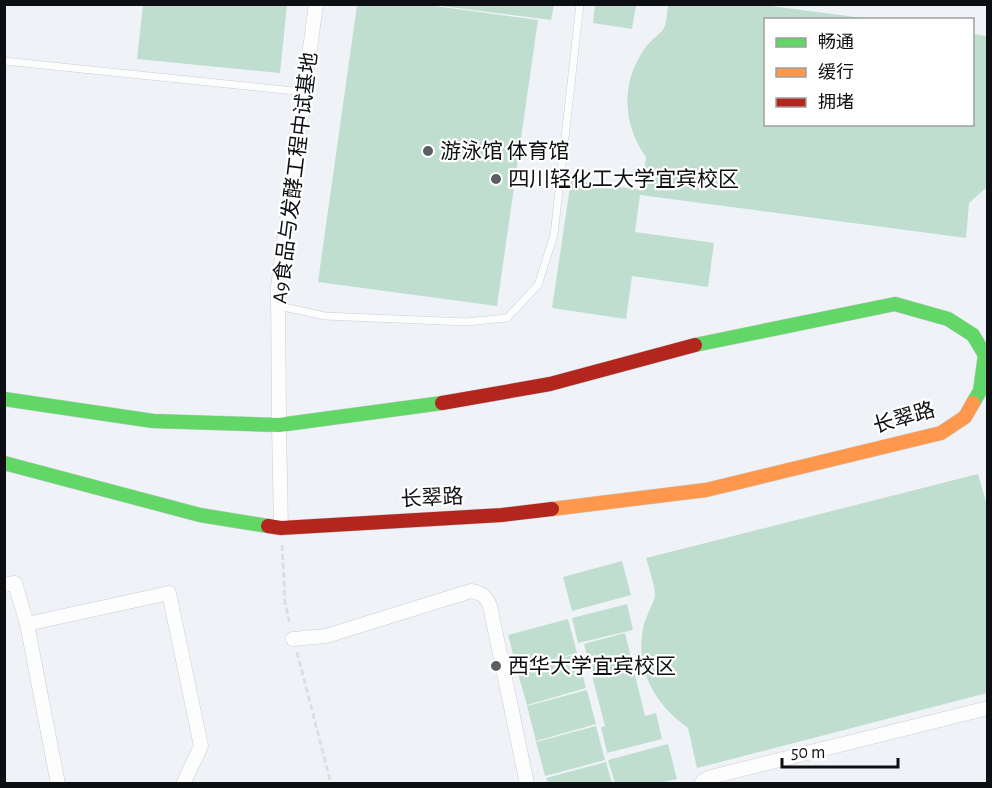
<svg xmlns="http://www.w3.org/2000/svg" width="992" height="788" font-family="'Alegreya Sans','Noto Sans SC',sans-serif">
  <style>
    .green { fill: #bfdecf }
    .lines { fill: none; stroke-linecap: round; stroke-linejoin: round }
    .lane-casing { stroke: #caced2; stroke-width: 8 }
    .street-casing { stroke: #caced2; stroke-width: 15 }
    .fast-casing { stroke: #caced2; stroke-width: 15 }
    .slow-casing { stroke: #caced2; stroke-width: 15 }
    .jam-casing { stroke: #caced2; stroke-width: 15 }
    .path { stroke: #dedfe1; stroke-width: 3; stroke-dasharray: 6 3; stroke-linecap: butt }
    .lane { stroke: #fdfdfe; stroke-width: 7 }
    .street { stroke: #fdfdfe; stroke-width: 14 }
    .fast { stroke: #63d668; stroke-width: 14 }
    .slow { stroke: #ff974d; stroke-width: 14 }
    .jam { stroke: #b3261e; stroke-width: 14 }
    .poi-dot { fill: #5c5f62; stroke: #fff; stroke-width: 2 }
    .labels { text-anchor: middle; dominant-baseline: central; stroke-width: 4.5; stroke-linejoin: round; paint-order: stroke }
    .poi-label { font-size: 21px; fill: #0d0f12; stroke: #fff; text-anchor: start }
    .street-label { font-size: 21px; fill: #0d0f12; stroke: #fff }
  </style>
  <rect width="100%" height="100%" fill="#eff3f8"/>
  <g class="green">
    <polygon points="143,5 287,5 280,73 137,59"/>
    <polygon points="357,5 427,5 538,20 497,306 318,282"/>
    <polygon points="434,5 554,4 554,5 551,20"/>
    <polygon points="595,5 636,5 632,29 593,23"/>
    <path d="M668,5H763L871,19L766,20V124H972L973,34L987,36V187L969,203L966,238L640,195L635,232L714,243L708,287L632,276L626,319L552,308L571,180L641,190L646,157C624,127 621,88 640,56C643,50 647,45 651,41C655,37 662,32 664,28C667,22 667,11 668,5Z"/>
    <path d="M978,474L988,509L987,693L697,768L688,728C653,703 634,667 644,624C646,616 655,601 655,594C654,582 649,569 646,558Z"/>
    <polygon points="622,561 631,595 572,611 563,577"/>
    <polygon points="627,604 633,630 578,643 572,618"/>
    <polygon points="568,619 577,653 517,669 508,635"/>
    <polygon points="625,633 645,716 656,713 662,739 607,753 601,727 605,726 584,644"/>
    <polygon points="577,654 586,688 527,705 517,670"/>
    <polygon points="587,690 596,724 536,741 527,706"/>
    <polygon points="596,726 605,760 545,776 536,742"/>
    <polygon points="668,744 677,779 659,783 615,783 608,760"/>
    <polygon points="606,762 612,783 548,783 546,778"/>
  </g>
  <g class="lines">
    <g class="lane-casing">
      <g id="lane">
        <polyline points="4,61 304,92"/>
        <polyline points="279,306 325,316 466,322 507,318 538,285 554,235 580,4"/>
      </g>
    </g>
    <g class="street-casing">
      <g id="street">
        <polyline points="281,528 279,425 278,287 316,4"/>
        <polyline points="4,585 15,583 27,624 169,593 201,746 183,784"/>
        <polyline points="27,624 58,784"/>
        <path d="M293,639L326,636L471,591C482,593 486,596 490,606L527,784"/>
        <polyline points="701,784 703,781 711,777 988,708"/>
      </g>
    </g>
    <g class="fast-casing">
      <g id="fast">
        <polyline points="695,345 895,304 948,319 973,335 985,355 980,391 973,403"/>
        <polyline points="4,399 153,421 279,425 442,403"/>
        <polyline points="4,463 200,515 268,526"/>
      </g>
    </g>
    <g class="slow-casing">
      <polyline id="slow" points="552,509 706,490 941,433 965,417 973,403"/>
    </g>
    <g class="jam-casing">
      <g id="jam">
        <polyline points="442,403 550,384 695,345"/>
        <polyline points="268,526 281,528 502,515 552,509"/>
      </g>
    </g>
    <g class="path">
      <polyline points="282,545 285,602 290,625"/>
      <polyline points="297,652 331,784"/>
    </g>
    <use href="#lane" class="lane"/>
    <use href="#street" class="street"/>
    <use href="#fast" class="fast"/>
    <use href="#slow" class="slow"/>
    <use href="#jam" class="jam"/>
  </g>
  <g class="poi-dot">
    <circle cx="428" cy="151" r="6"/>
    <circle cx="496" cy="179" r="6"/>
    <circle cx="496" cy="666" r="6"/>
  </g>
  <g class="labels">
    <g class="poi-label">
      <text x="440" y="151">游泳馆 体育馆</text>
      <text x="508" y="179">四川轻化工大学宜宾校区</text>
      <text x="508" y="666">西华大学宜宾校区</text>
    </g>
    <g class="street-label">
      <text transform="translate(295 178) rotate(-83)">A9食品与发酵工程中试基地</text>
      <text transform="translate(904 418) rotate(-16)">长翠路</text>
      <text transform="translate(432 498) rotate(-3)">长翠路</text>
    </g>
  </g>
  <rect width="992" height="788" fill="none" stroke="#0d0f12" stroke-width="12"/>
  <rect x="764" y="18" width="210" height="108" fill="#ffffff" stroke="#9e9fa0" stroke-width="1.5"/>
  <rect x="776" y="38" width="30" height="9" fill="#63d668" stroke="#9e9fa0" stroke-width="1.5"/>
  <text x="818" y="48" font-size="18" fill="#0d0f12">畅通</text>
  <rect x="776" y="68" width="30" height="9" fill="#ff974d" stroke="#9e9fa0" stroke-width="1.5"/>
  <text x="818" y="78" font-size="18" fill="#0d0f12">缓行</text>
  <rect x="776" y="98" width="30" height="9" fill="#b3261e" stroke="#9e9fa0" stroke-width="1.5"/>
  <text x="818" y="108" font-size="18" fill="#0d0f12">拥堵</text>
  <path d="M782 758v9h116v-9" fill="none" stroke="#0d0f12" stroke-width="3"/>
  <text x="791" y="758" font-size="18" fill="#0d0f12" stroke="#ffffff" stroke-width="4.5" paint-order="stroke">50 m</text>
</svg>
